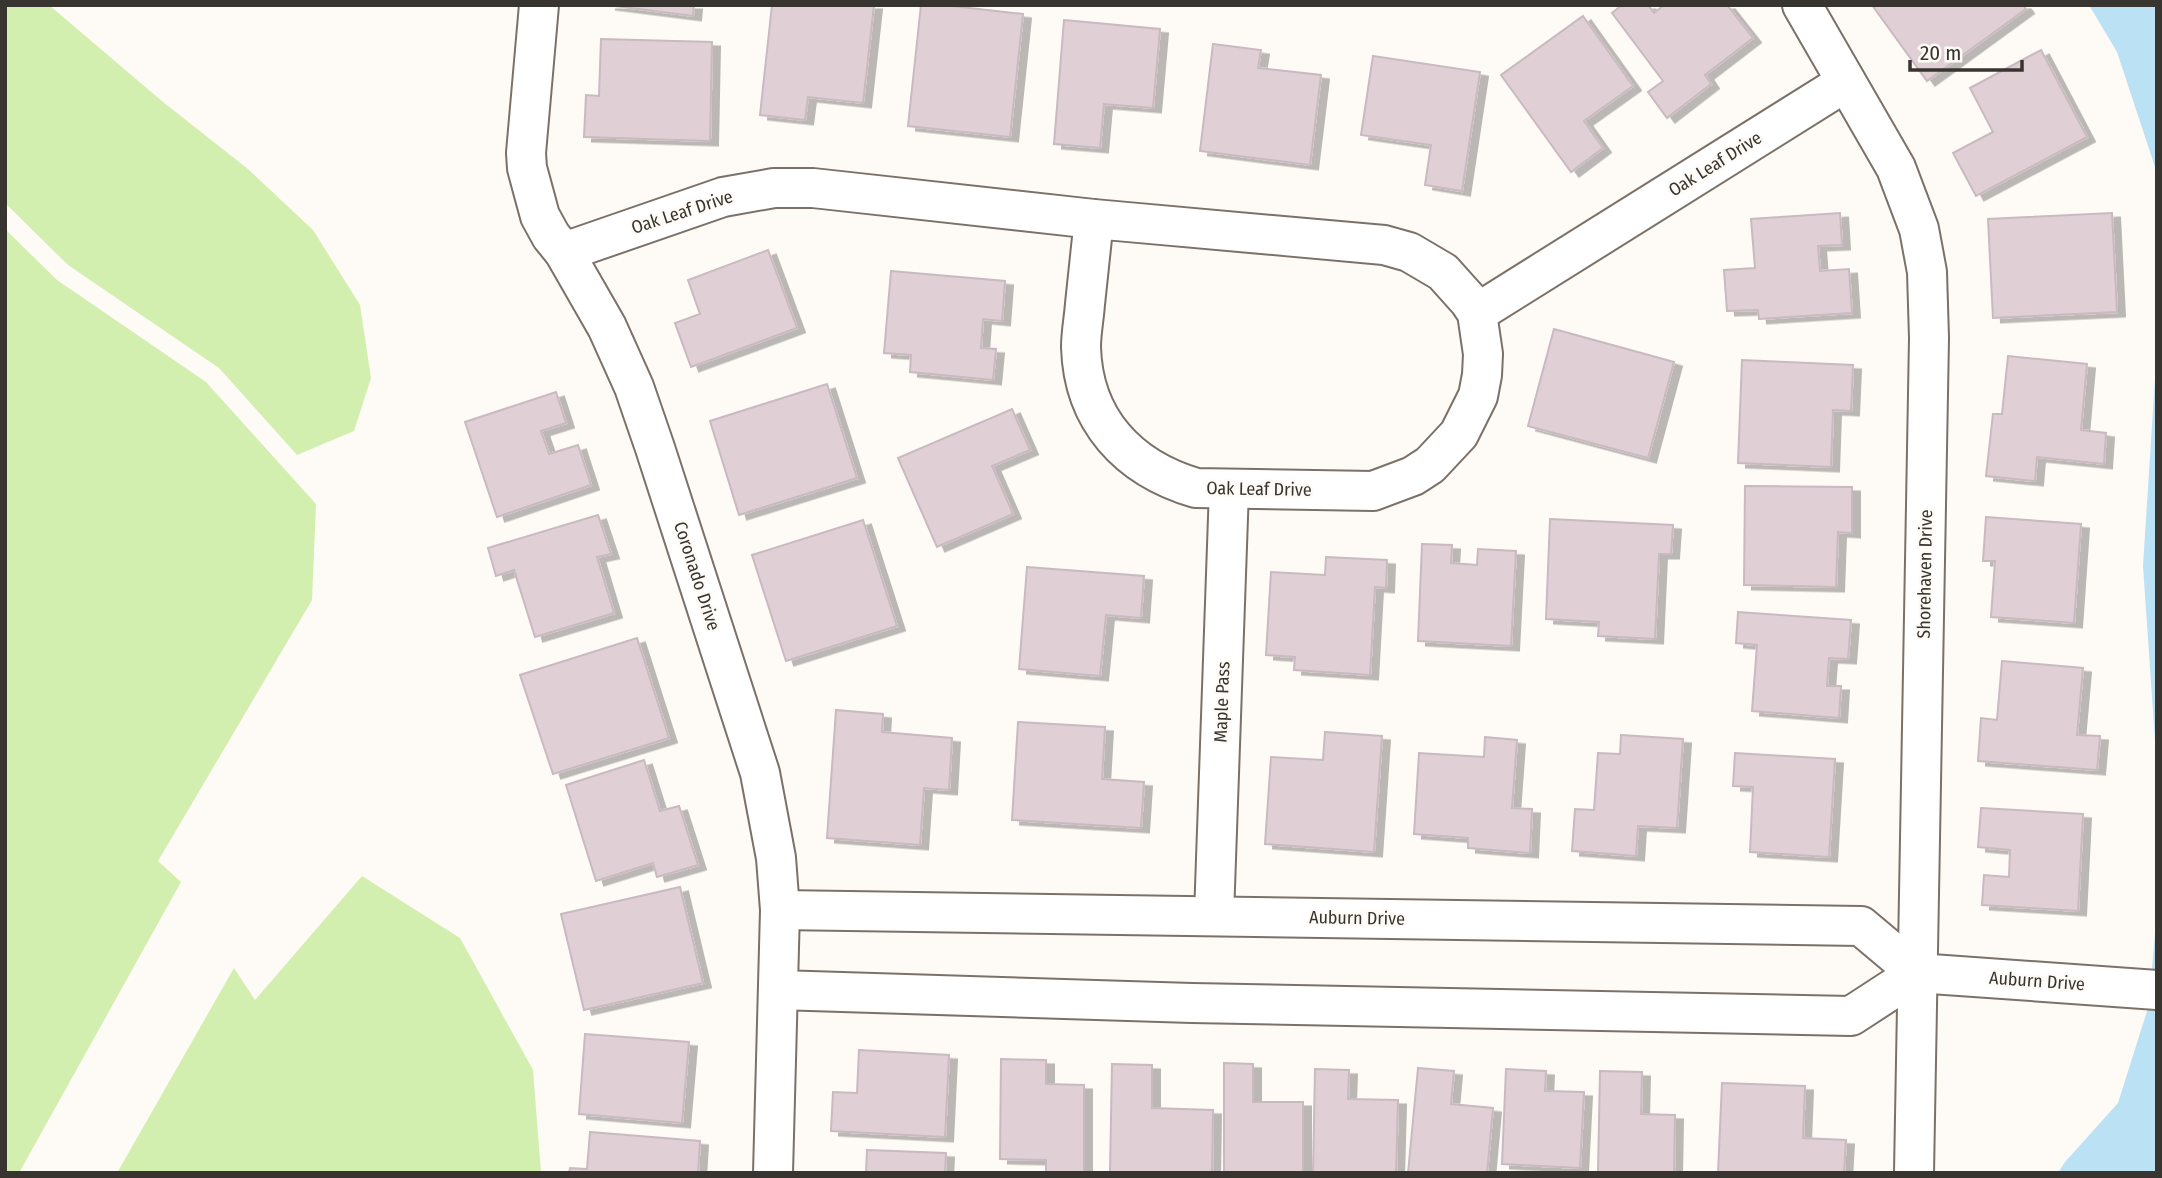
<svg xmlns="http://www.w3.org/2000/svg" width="2162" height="1178" font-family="'Fira Sans Condensed',sans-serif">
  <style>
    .green { fill: #d2efb0 }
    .water { fill: #bbe1f4 }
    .building { fill: #e0d0d6; stroke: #c9b9c0; stroke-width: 2; filter: url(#shadow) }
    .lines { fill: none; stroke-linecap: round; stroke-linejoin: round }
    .minor-casing { stroke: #7b7168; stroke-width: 42 }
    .minor { stroke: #fff; stroke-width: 38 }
    .labels { text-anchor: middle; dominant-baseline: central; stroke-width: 5; stroke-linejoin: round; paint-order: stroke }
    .street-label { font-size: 18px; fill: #38342f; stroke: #fefaf5 }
  </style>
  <defs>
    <filter id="shadow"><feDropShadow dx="8" dy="4.5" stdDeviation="0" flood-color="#0004"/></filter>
  </defs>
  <rect width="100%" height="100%" fill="#fefaf5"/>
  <g class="green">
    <polygon points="5,5 49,5 163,102 248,169 313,230 360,305 371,378 354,431 297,455 219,368 68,265 5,203"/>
    <polygon points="5,229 57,280 206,382 316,504 312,600 158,861 181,882 19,1173 5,1173"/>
    <polygon points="362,876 460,938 533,1070 541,1173 117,1173 234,968 255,1000"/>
  </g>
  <g class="water">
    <polygon points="2089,5 2157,5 2157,173 2117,52"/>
    <polygon points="2157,347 2157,769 2143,566"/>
    <polygon points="2157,909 2157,1173 2058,1173 2065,1162 2118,1103 2149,1005"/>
  </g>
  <g class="building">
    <polygon points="607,5 694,5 693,16"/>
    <polygon points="772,5 874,5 863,103 808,97 805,120 760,115"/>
    <polygon points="921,5 943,5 1023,14 1010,137 908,126"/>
    <polygon points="1622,5 1648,5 1654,13 1664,5 1727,5 1753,38 1705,75 1711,84 1667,118 1648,92 1663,81 1612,13"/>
    <polygon points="1872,5 2023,5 2026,9 1927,81"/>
    <polygon points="1583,16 1633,86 1584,121 1603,148 1571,172 1501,75"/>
    <polygon points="1064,20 1160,29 1153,108 1104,104 1100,148 1054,144"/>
    <polygon points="601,39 712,42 710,141 584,137 586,95 599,96"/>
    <polygon points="1213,44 1261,50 1258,68 1321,75 1310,165 1200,151"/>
    <polygon points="2041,50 2087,137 1976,196 1953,153 1993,132 1970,88"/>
    <polygon points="1373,56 1480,72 1462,191 1425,185 1431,145 1361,135"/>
    <polygon points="1840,213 1842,245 1818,246 1820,271 1849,269 1852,313 1759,319 1758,310 1727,311 1724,270 1755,268 1751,219"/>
    <polygon points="2112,213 2117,312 1993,318 1988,219"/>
    <polygon points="768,250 797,328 691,367 675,323 700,314 688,280"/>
    <polygon points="891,271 1005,281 1002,321 983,319 981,348 996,349 993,380 910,372 911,355 884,353"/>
    <polygon points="1554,329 1674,362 1648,458 1528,426"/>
    <polygon points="2008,356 2087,364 2081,430 2106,433 2104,464 2037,457 2035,481 1986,476 1993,414 2002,414"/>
    <polygon points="1742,360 1853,365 1851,411 1833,410 1831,467 1738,463"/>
    <polygon points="827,384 857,478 739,515 710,421"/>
    <polygon points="556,392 566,423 541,431 549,454 578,445 591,485 497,517 465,422"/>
    <polygon points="1012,409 1030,450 992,466 1013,514 937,547 898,458"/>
    <polygon points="1745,486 1852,487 1852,533 1838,532 1836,587 1744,585"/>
    <polygon points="598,515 611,554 597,557 614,613 535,637 514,570 496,576 488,548"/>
    <polygon points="1986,517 2081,524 2074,623 1991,617 1995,561 1983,561"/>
    <polygon points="1550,519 1673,525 1671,554 1659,554 1655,639 1598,636 1599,622 1546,619"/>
    <polygon points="863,520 897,626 786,661 752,555"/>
    <polygon points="1422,544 1452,545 1451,563 1477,565 1478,549 1516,551 1511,646 1418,641"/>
    <polygon points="1326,557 1387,560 1386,588 1375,587 1370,675 1294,670 1295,657 1266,655 1271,572 1325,575"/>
    <polygon points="1027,567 1144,576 1141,618 1106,615 1100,676 1019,669"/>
    <polygon points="1738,612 1851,620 1848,659 1829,658 1827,686 1841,686 1839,718 1752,711 1757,645 1736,643"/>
    <polygon points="637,638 669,738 553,774 520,675"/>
    <polygon points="2002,661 2083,668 2077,735 2100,736 2097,770 1978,761 1981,718 1997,720"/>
    <polygon points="836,710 883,714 882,732 952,738 949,790 924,788 920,845 827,838"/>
    <polygon points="1018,722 1105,727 1102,779 1144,782 1141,828 1012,820"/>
    <polygon points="1325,732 1382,736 1374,852 1265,844 1271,757 1323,760"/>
    <polygon points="1621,735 1683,739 1677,828 1638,826 1636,856 1572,851 1575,809 1594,810 1598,753 1620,754"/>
    <polygon points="1485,737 1517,740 1512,808 1532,809 1530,853 1468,848 1468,838 1414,834 1419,753 1484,757"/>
    <polygon points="1735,753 1835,759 1829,857 1750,852 1753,787 1733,786"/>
    <polygon points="644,760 660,811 679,806 698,865 657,877 653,863 596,881 566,785"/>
    <polygon points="1981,808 2083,814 2078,911 1982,905 1984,875 2009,877 2010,850 1978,847"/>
    <polygon points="680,887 703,983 584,1010 561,914"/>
    <polygon points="585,1034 689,1042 682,1123 579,1114"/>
    <polygon points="859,1050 949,1055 945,1137 831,1131 833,1092 857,1093"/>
    <polygon points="1001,1059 1046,1060 1046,1084 1084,1085 1084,1173 1046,1173 1046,1160 1000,1159"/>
    <polygon points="1224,1063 1253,1064 1253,1102 1303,1102 1303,1173 1224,1173"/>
    <polygon points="1112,1064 1152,1065 1152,1108 1213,1110 1212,1173 1110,1173"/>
    <polygon points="1418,1068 1454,1071 1451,1104 1493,1108 1487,1173 1408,1173"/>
    <polygon points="1315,1069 1349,1070 1348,1099 1398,1100 1396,1173 1313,1173"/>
    <polygon points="1506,1069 1546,1071 1545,1091 1584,1092 1580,1168 1502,1164"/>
    <polygon points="1600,1071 1642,1072 1641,1114 1675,1115 1674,1173 1598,1173"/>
    <polygon points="1722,1083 1805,1086 1803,1138 1846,1140 1844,1173 1718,1173"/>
    <polygon points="590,1132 700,1141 698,1173 569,1173 570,1168 587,1169"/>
    <polygon points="867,1150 946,1153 945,1173 866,1173"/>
  </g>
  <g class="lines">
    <g class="minor-casing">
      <g id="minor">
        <polyline points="539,5 526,153 527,168 540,216 551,236 564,252 607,327 634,387 655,448 760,773 776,858 780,910 773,1173"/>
        <polyline points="1802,5 1896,168 1919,229 1927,272 1929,338 1914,1173"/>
        <path d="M564,252L723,197L774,188H813L1094,219L1384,245L1409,252L1443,272L1469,301L1477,313L1483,354L1482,375L1478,396L1459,434L1430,465L1413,476L1373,491L1196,488C1128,468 1083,420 1081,347C1081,333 1084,318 1085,304C1088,276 1091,247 1094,219"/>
        <polyline points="1477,313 1846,82"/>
        <polyline points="780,910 1861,926 1917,973 2157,990"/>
        <polyline points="1214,916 1229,489"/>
        <polyline points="778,990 1192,1003 1851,1016 1917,973"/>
      </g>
    </g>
    <use href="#minor" class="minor"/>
  </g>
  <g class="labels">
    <g class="street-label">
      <text transform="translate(1715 164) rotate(-32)">Oak Leaf Drive</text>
      <text transform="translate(682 212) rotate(-18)">Oak Leaf Drive</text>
      <text transform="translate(1259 489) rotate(1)">Oak Leaf Drive</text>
      <text transform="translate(1925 574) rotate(-89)">Shorehaven Drive</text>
      <text transform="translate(697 576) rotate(72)">Coronado Drive</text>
      <text transform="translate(1222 702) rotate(-88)">Maple Pass</text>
      <text transform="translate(1357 918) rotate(1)">Auburn Drive</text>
      <text transform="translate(2037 981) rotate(4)">Auburn Drive</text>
    </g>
  </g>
  <rect width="2162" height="1178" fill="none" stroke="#38342f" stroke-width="14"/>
  <path d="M1910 60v10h112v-10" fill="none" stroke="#38342f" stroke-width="3.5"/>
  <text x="1920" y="60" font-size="21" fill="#38342f" stroke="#fefaf5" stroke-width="5" paint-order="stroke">20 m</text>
</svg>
